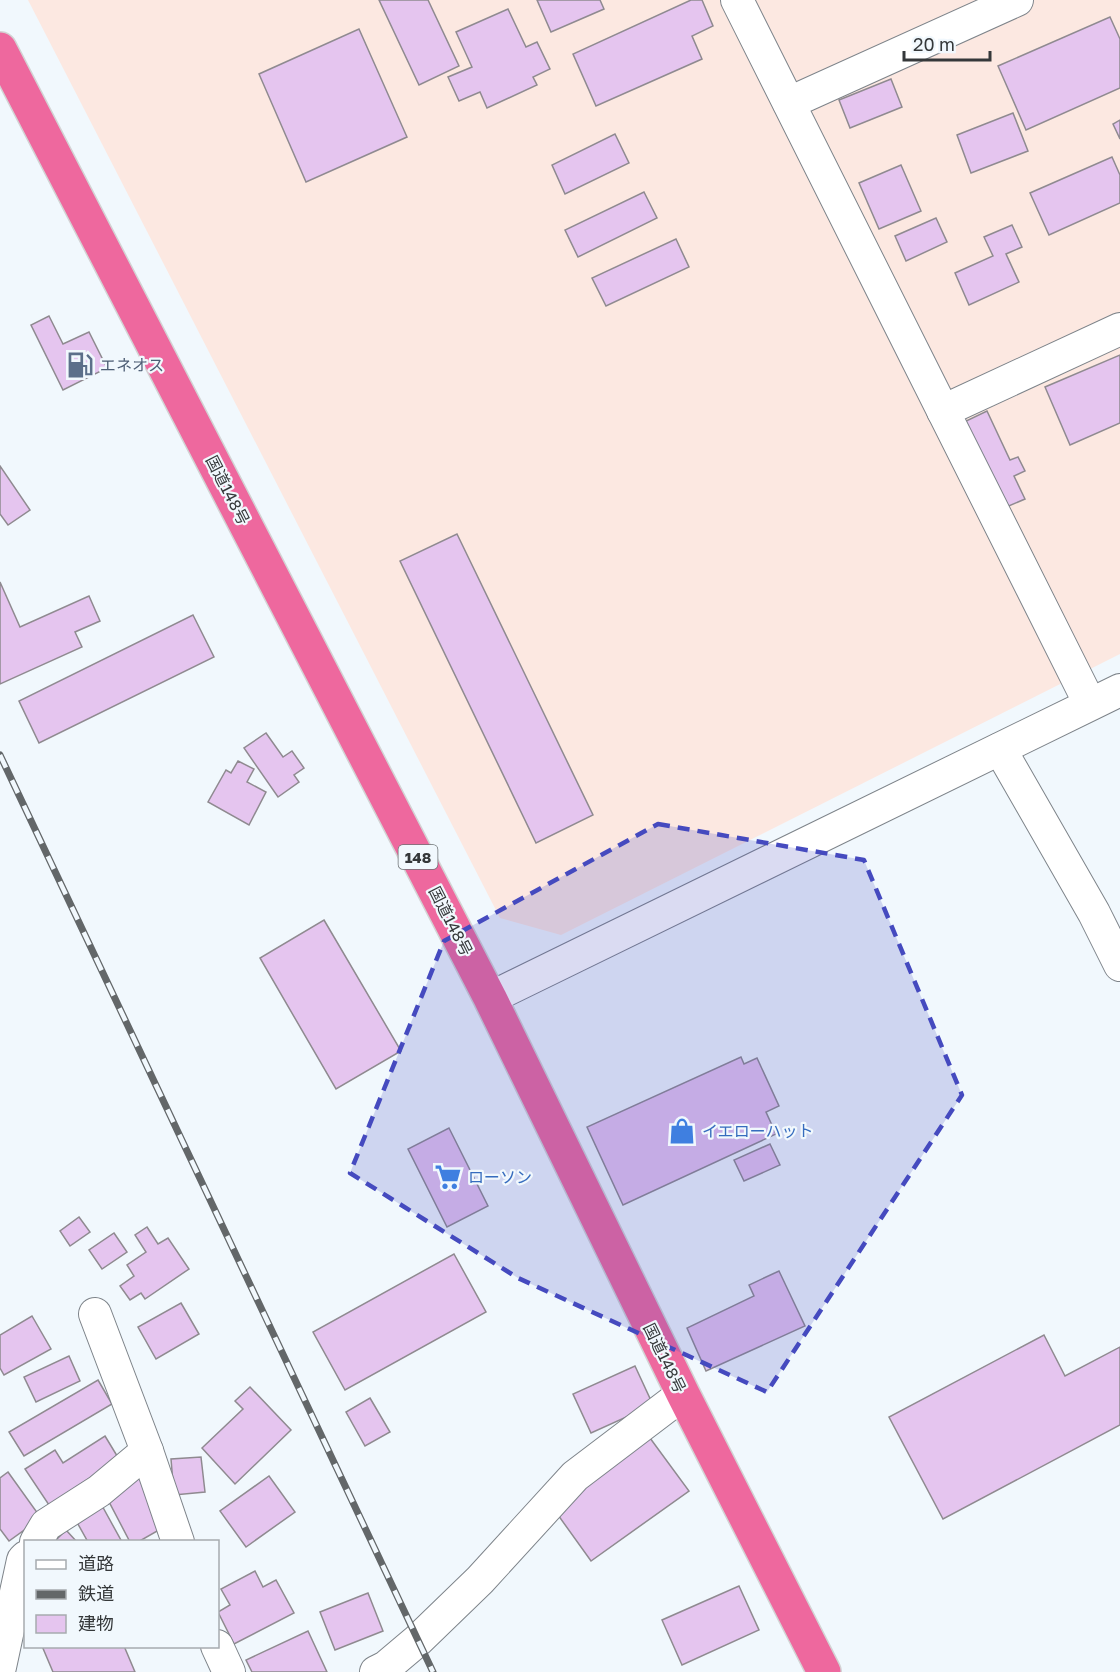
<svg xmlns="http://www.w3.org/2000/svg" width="1120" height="1672" font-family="'Golos Text','Noto Sans JP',sans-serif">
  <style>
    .industrial { fill: #fce8e1 }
    .building { fill: #e5c5ef; stroke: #8f8a90; stroke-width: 1.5 }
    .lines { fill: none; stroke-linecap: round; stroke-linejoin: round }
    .minor-casing { stroke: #7e848a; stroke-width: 34 }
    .highway-casing { stroke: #d3d3d4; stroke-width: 36 }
    .minor { stroke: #fff; stroke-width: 32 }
    .highway { stroke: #ee689e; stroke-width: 33 }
    .rail-casing { stroke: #636769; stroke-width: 7 }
    .rail { stroke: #f1f8fd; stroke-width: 4.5; stroke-dasharray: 14; stroke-linecap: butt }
    .marked { fill: #454abf; fill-opacity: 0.2; stroke: #454abf; stroke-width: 4.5; stroke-dasharray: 12 8; stroke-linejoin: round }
    .labels { text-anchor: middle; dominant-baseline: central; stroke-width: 4.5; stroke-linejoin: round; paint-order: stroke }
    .shield { fill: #f1f8fd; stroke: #6d7274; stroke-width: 1.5 }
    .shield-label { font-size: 15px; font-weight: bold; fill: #35383a }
    .service-label { font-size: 16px; fill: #4e5e75; stroke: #f1f8fd; text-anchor: start }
    .street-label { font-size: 16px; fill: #35383a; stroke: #f1f8fd }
    .shop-label { font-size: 16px; fill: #366cbe; stroke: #f1f8fd; text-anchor: start }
  </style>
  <rect width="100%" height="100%" fill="#f1f8fd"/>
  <polygon class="industrial" points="28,0 1120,0 1120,654 561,935 500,918"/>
  <g class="building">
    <polygon points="379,0 428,0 459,66 419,85"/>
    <polygon points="537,0 600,0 604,9 551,32"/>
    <polygon points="691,0 702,0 713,26 692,36 702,59 596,106 573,54"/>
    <polygon points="508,9 526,47 537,42 550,69 533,77 537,85 487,108 480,92 459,101 448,77 472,67 456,32"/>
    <polygon points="1110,17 1120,39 1120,88 1026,130 998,66"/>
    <polygon points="359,29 407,137 306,182 259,74"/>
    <polygon points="891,79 902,107 850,128 839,100"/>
    <polygon points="1013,113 1028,151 971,173 957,135"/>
    <polygon points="1120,120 1120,139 1113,124"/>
    <polygon points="615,134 629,163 565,194 552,165"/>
    <polygon points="1112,157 1120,175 1120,203 1049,235 1030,193"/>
    <polygon points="901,165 921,211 879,229 859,183"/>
    <polygon points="644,192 657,218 578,257 565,230"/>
    <polygon points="936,218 947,242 906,261 895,236"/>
    <polygon points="1012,225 1022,247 1006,254 1019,282 969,305 955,273 993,256 984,237"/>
    <polygon points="676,239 689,267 606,306 592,278"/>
    <polygon points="49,316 63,344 89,332 107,368 63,390 31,325"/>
    <polygon points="1120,355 1120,423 1070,445 1045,387"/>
    <polygon points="987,411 1010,460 1018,457 1025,471 1014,476 1025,499 1004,508 964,422"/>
    <polygon points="0,466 30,510 8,525 0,514"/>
    <polygon points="457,534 593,815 536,843 400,561"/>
    <polygon points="0,582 20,627 89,596 100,621 75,632 82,647 0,684"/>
    <polygon points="193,615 214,657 39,743 19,701"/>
    <polygon points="266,733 283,757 292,751 304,768 294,775 299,782 278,797 244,748"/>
    <polygon points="238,761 254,769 247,782 266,792 249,825 208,802 226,770 231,773"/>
    <polygon points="324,920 401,1051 336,1089 260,958"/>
    <polygon points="741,1057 744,1064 757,1058 779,1106 766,1112 776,1134 623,1205 587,1127"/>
    <polygon points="449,1128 488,1206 447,1227 408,1149"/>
    <polygon points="770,1144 780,1165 744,1181 734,1160"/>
    <polygon points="79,1217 90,1232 70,1246 60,1231"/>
    <polygon points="147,1227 158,1244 168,1238 189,1269 145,1299 141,1293 130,1300 120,1286 134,1276 127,1265 146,1252 135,1235"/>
    <polygon points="114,1233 127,1252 102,1269 89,1250"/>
    <polygon points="454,1254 486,1312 345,1390 313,1332"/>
    <polygon points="779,1271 805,1326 706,1371 687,1328 754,1296 749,1285"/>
    <polygon points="181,1303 199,1334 156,1359 138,1327"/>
    <polygon points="32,1316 51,1349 4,1375 0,1368 0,1335"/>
    <polygon points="1044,1335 1065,1376 1120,1347 1120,1425 943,1519 889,1417"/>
    <polygon points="69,1356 80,1381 36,1402 24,1377"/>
    <polygon points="635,1366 653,1405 591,1433 573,1394"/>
    <polygon points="98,1380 112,1404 24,1456 9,1432"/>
    <polygon points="250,1387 291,1430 235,1484 202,1448 243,1409 235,1401"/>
    <polygon points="370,1398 390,1432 365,1446 346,1412"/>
    <polygon points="105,1436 119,1459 49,1505 25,1469 55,1450 63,1463"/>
    <polygon points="650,1438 689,1491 591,1561 553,1508"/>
    <polygon points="201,1457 205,1492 174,1495 171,1459"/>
    <polygon points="8,1472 41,1518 9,1541 0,1529 0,1478"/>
    <polygon points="269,1476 295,1512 246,1547 220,1511"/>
    <polygon points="140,1478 166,1526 138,1542 130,1542 106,1496"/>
    <polygon points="100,1502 122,1542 88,1542 74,1517"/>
    <polygon points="66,1530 77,1542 54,1542"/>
    <polygon points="255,1571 263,1587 276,1580 294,1613 234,1644 218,1612 230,1605 221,1589"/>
    <polygon points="739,1586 759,1630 682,1665 662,1620"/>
    <polygon points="368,1593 383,1631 335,1650 320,1612"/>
    <polygon points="308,1631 327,1672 252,1672 246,1660"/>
    <polygon points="42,1646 124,1646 135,1672 53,1672"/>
  </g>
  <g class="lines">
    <g class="minor-casing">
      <g id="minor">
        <polyline points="737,0 1090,704"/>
        <polyline points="789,103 1017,0"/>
        <polyline points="943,411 1120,329"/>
        <polyline points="1000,749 1094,913 1120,965"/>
        <polyline points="490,998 1120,690"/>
        <polyline points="95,1314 147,1451 178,1542"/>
        <polyline points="36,1542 46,1525 99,1491 147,1451"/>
        <polyline points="217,1646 229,1672"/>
        <polyline points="0,1667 23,1560 26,1557"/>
        <polyline points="376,1672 386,1667 418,1640 480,1580 575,1476 683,1394"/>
      </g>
    </g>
    <g class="highway-casing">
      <polyline id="highway" points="0,49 490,998 683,1394 824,1672"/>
    </g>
    <use href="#minor" class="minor"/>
    <use href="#highway" class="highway"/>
    <g class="rail-casing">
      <polyline id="rail" points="0,755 433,1672"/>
    </g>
    <use href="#rail" class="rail"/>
  </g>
  <path class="marked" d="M658,824L864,860L962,1095L767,1392L518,1278L350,1173L444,941Z"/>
  <defs>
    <g id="fuel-bare" transform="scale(2.07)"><path d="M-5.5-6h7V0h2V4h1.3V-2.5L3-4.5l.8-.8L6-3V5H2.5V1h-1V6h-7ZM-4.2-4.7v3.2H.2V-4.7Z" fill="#5c6f8a" stroke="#f1f8fd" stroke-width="2.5" paint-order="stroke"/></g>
    <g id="shop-bare" transform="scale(2.07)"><path d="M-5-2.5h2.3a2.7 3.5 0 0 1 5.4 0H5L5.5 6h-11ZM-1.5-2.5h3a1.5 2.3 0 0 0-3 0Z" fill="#3f7fe0" stroke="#f1f8fd" stroke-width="2.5" paint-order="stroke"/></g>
    <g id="supermarket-bare" transform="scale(2.07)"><path d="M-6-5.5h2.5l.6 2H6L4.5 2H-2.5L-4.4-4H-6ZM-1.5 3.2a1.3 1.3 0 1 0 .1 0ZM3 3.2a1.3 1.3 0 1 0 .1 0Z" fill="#3f7fe0" stroke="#f1f8fd" stroke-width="2.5" paint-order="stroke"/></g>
  </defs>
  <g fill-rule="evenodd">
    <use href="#fuel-bare" x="80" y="365"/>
    <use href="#shop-bare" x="682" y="1131"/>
    <use href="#supermarket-bare" x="448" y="1177"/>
  </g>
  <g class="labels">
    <rect class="shield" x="398.5" y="845" width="39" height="24" rx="4.5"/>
    <g class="shield-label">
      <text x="418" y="857">148</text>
    </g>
    <g class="service-label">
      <text x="100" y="365">エネオス</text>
    </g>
    <g class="street-label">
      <text transform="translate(228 490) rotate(63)">国道148号</text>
      <text transform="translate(451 921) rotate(63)">国道148号</text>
      <text transform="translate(665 1358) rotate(64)">国道148号</text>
    </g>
    <g class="shop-label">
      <text x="702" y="1131">イエローハット</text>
      <text x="468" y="1177">ローソン</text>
    </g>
  </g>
  <rect x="24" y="1540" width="195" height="108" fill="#f1f8fd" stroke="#a6abaf" stroke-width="1.5"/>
  <rect x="36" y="1560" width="30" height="9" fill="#ffffff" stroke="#a6abaf" stroke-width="1.5"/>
  <text x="78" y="1570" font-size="18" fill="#35383a">道路</text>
  <rect x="36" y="1590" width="30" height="9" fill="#636769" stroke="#a6abaf" stroke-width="1.5"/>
  <text x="78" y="1600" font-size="18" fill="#35383a">鉄道</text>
  <rect x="36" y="1615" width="30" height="18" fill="#e5c5ef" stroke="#a6abaf" stroke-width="1.5"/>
  <text x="78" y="1630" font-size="18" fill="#35383a">建物</text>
  <path d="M904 51v9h86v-9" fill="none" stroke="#35383a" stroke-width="3"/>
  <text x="913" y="51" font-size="18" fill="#35383a" stroke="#f1f8fd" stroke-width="4.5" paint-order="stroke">20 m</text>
</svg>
